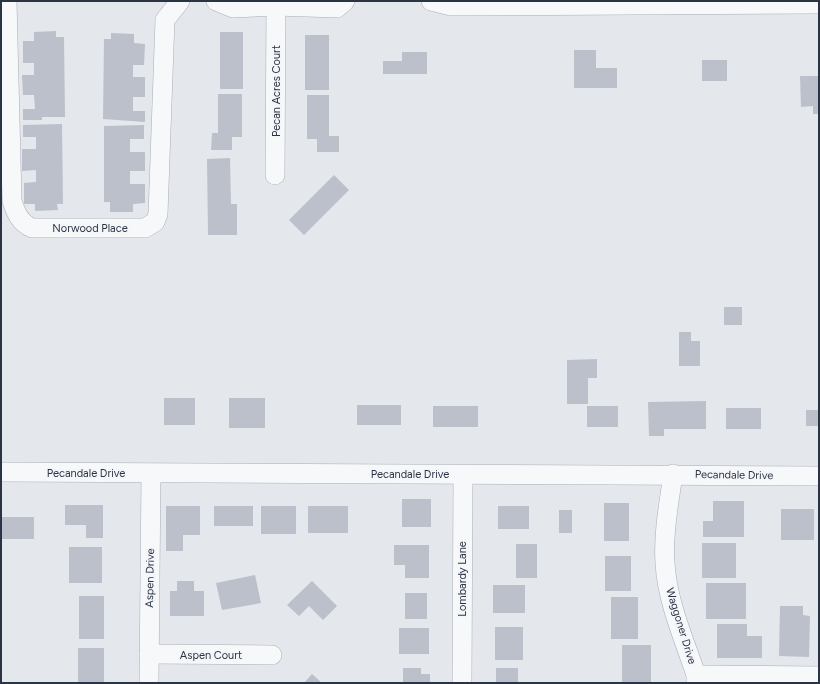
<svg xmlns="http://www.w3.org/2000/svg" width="820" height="684" font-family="Figtree,sans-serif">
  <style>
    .building { fill: #bbc0ca }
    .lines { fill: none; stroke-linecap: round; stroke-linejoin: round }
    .minor-casing { stroke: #a9aeb7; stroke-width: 20 }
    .minor { stroke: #f7f8fa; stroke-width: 19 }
    .labels { text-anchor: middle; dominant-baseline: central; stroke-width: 4; stroke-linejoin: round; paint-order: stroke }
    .street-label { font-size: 11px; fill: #2b3445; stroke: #f4f6f9 }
  </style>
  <rect width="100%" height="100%" fill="#e4e7ec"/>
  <g class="building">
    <polygon points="56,31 56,37 64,37 65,117 42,117 42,120 23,120 23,109 35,109 34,95 23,95 22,75 34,75 34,63 23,63 23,41 34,41 34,32"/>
    <rect x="220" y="32" width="23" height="57"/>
    <polygon points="111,33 134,34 134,43 145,44 144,65 133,65 133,77 145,77 145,97 133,97 133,111 145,111 145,122 103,119 104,39 111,39"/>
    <rect x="305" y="35" width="24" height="55"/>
    <polygon points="574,50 596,50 596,68 617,68 617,88 574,88"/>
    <polygon points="402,52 427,52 427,74 383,74 383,61 402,61"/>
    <rect x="702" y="60" width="25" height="21"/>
    <polygon points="800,76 819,76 819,114 813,114 813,106 801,107"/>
    <polygon points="218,94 242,94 242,137 232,137 232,150 211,150 212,133 218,133"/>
    <polygon points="307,95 329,95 329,136 339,136 339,152 317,152 317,139 307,139"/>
    <polygon points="62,124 63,204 57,204 58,210 35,211 35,204 24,204 24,183 36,182 36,170 22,171 22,149 36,149 36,137 23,137 23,125"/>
    <polygon points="144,125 144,139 130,139 130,152 145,152 145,171 130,171 130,184 145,184 145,203 133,204 133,212 110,212 110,202 104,202 104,126"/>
    <polygon points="230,158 231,204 237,204 237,235 208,235 207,159"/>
    <polygon points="334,175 349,190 304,235 289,220"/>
    <rect x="724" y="307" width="18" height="18"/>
    <polygon points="679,332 691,332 691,341 700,341 700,366 679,366"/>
    <polygon points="597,359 597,378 588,378 588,404 567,404 567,360"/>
    <rect x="164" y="398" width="31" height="27"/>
    <rect x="229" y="398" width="36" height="30"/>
    <polygon points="706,401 706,429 664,429 664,436 649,436 648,402"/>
    <rect x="357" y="405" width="44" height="20"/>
    <rect x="433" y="406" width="45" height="21"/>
    <rect x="587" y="406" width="31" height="21"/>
    <rect x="726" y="408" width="35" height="21"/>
    <rect x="806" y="410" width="13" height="16"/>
    <rect x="402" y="499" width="29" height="28"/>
    <polygon points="713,501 744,501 744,537 703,537 703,521 713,521"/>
    <rect x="604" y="503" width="25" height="38"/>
    <polygon points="65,505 103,505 103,538 86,538 86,525 65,525"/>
    <polygon points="166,506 200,506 200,535 183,535 183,551 166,551"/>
    <rect x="214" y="506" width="39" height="20"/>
    <rect x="261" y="506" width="35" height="28"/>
    <rect x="308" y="506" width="40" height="27"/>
    <rect x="498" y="506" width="31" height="23"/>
    <rect x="781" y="509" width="33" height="31"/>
    <rect x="559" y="510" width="13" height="23"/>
    <rect x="1" y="517" width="33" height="22"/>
    <rect x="702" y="543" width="34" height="35"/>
    <rect x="516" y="544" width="21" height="34"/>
    <polygon points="394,545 429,545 429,578 405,578 405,565 394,565"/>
    <rect x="69" y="547" width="33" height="36"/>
    <rect x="605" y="556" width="26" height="35"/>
    <polygon points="255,575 261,603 222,610 216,583"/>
    <polygon points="177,581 194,581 194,591 204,591 204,616 170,616 170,591 177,591"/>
    <polygon points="312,581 337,606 323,620 309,606 299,616 287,605"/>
    <rect x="706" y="583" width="40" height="36"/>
    <rect x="493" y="585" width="32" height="28"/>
    <rect x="405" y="593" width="22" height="26"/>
    <rect x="79" y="596" width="25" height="43"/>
    <rect x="611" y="597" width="27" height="42"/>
    <polygon points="780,606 803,606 803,615 810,616 809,657 779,656"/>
    <polygon points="717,624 747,624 747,636 762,636 762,658 717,658"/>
    <rect x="495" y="627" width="28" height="33"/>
    <rect x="399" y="628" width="30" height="26"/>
    <rect x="622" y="645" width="29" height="37"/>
    <rect x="78" y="648" width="26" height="35"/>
    <polygon points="403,668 421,668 421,674 430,674 430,683 403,683"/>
    <rect x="496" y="668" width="22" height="15"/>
    <polygon points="312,674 322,683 304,683"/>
  </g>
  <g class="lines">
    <g class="minor-casing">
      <g id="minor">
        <path d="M7,1L12,201C16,213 20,223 32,228H145L155,222L158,214L165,20L180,1"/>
        <polyline points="216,1 233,8 276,6 337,8 345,1"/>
        <polyline points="431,1 451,6 819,4"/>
        <polyline points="275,175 276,6"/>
        <polyline points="1,472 819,476"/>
        <path d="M673,474C669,503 663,534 665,563C667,601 684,639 696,675V683"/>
        <polyline points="149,654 272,655"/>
        <polyline points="696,675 819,676"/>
        <polyline points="149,683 151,473"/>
        <polyline points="462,683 463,475"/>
      </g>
    </g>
    <use href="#minor" class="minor"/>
  </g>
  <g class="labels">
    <g class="street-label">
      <text transform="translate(276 91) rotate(-90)">Pecan Acres Court</text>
      <text x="90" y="228">Norwood Place</text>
      <text x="86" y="473">Pecandale Drive</text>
      <text x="410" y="474">Pecandale Drive</text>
      <text transform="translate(734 475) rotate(1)">Pecandale Drive</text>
      <text transform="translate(150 578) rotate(-89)">Aspen Drive</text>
      <text transform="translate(462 579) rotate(-90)">Lombardy Lane</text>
      <text transform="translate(681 626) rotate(73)">Waggoner Drive</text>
      <text x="211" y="655">Aspen Court</text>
    </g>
  </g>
  <rect width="820" height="684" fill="none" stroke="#2b3445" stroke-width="4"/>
</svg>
